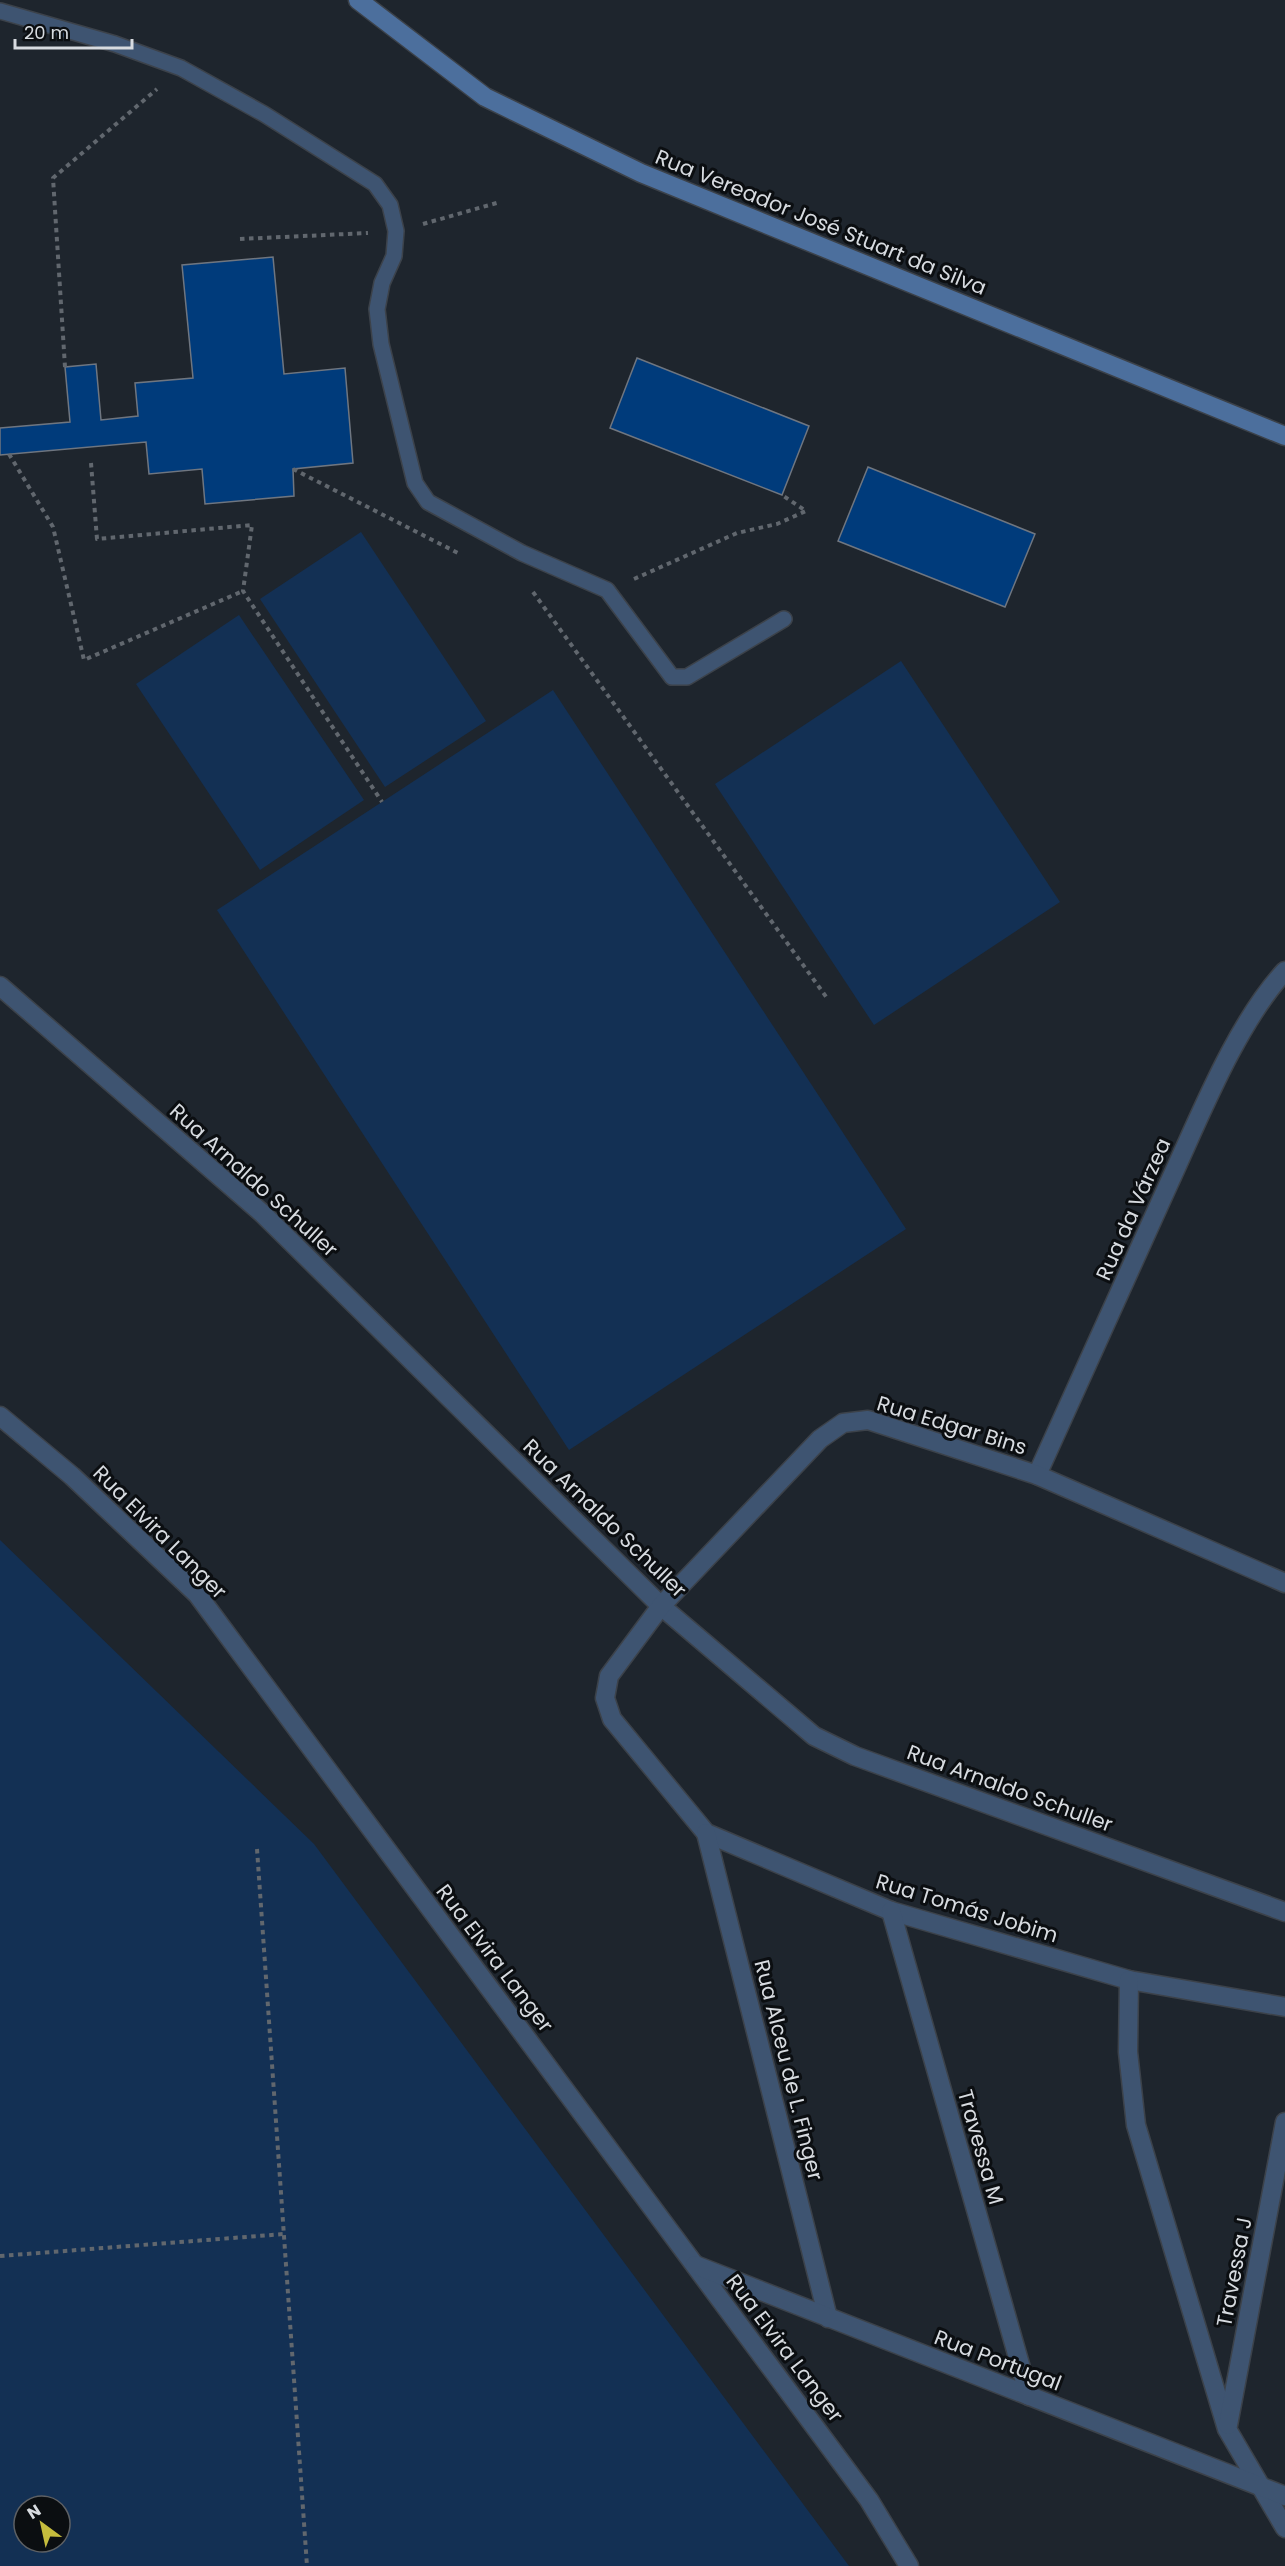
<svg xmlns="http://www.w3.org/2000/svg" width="1285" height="2566" font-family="Poppins,sans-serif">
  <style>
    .green { fill: #133054; fill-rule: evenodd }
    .building { fill: #003b7b; stroke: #6f7680; stroke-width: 1.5 }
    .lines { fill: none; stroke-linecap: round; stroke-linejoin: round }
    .lane-casing { stroke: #3c424a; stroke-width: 18 }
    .street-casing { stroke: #3c424a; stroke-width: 21 }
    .secondary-casing { stroke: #3c424a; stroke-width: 21 }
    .path { stroke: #61676e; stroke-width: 4; stroke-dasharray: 4.5 4.5; stroke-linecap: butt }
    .lane { stroke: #3e5471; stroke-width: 15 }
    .street { stroke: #3e5471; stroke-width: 18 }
    .secondary { stroke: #4c6f9d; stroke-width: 18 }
    .labels { text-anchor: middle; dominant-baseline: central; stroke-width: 6; stroke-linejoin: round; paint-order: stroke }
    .street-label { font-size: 21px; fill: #d7dbe0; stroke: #0b0e11 }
  </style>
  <rect width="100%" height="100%" fill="#1e252d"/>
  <g class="green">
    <polygon points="361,532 486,721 385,787 260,599"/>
    <polygon points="239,615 364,800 260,870 136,684"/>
    <polygon points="901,661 1060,902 874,1025 715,784"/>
    <polygon points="553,690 906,1229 569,1450 217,910"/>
    <path d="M0,1540L314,1844L849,2566H0ZM24,2506H60V2542H24Z"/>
  </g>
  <g class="building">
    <polygon points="273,257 284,374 345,368 353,463 293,469 294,496 205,504 202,469 149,474 146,442 0,455 0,428 70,422 65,367 96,364 101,420 138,416 135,383 193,378 182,265"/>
    <polygon points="637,358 809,426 782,495 610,428"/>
    <polygon points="868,467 1035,534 1005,607 838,541"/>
  </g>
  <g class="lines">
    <g class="lane-casing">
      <polyline id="lane" points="0,11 115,44 181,68 264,114 375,184 390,205 396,231 394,256 382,283 377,309 381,344 415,483 428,502 522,553 607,590 672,677 687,677 784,619"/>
    </g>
    <g class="street-casing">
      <g id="street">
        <polyline points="0,986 263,1214 661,1606 814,1736 855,1756 1285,1912"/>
        <polyline points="0,1416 72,1476 197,1594 869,2500 909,2566"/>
        <path d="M1037,1475C1082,1377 1126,1279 1170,1181C1200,1116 1236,1024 1285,971"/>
        <polyline points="1285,1583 1037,1475 868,1420 843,1423 820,1439 661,1606 609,1676 605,1698 612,1719 706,1833 891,1911 1129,1980 1285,2007"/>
        <polyline points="706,1833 828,2318"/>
        <polyline points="891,1911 1029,2396"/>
        <polyline points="1129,1980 1128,2052 1136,2125 1227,2429 1285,2528"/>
        <polyline points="695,2265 1285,2496"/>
        <polyline points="1228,2425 1285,2122"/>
      </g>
    </g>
    <g class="secondary-casing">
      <polyline id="secondary" points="358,0 485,97 641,173 1285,436"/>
    </g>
    <g class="path">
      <polyline points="423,224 500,202"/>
      <polyline points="240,239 368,233"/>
      <polyline points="65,367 53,178 157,89"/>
      <polyline points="9,454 53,527 84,660 243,591"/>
      <polyline points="91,463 97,539 252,525 243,591 382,802"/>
      <polyline points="293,469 458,553"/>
      <polyline points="634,579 737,533 777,524 806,511 782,495"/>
      <polyline points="533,592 827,998"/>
      <polyline points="257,1849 307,2566"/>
      <polyline points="0,2256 284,2234"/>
    </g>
    <use href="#lane" class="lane"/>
    <use href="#street" class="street"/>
    <use href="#secondary" class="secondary"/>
  </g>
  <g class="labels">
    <g class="street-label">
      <text transform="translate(821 222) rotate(22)">Rua Vereador José Stuart da Silva</text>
      <text transform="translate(254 1180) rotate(42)">Rua Arnaldo Schuller</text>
      <text transform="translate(1133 1209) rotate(-66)">Rua da Várzea</text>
      <text transform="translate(952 1425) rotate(17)">Rua Edgar Bins</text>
      <text transform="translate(605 1518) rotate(44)">Rua Arnaldo Schuller</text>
      <text transform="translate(160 1532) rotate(45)">Rua Elvira Langer</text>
      <text transform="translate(1010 1788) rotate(20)">Rua Arnaldo Schuller</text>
      <text transform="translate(967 1908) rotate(17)">Rua Tomás Jobim</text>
      <text transform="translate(495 1958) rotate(53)">Rua Elvira Langer</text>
      <text transform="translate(789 2070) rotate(76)">Rua Alceu de L. Finger</text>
      <text transform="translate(981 2147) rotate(74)">Travessa M</text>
      <text transform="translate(1234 2272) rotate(-79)">Travessa J</text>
      <text transform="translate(785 2348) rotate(53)">Rua Elvira Langer</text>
      <text transform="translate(998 2360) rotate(21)">Rua Portugal</text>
    </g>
  </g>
  <g transform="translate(42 2524) rotate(327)"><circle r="28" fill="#0b0e11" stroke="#5d6064" stroke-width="1.5"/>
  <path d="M0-4.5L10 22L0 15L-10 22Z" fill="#c5bc3d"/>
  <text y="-9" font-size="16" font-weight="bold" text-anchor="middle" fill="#d7dbe0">N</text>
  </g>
  <path d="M15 39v9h117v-9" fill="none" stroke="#d7dbe0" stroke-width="3"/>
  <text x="24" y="39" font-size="18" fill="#d7dbe0" stroke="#0b0e11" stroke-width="4.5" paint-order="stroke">20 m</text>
</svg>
